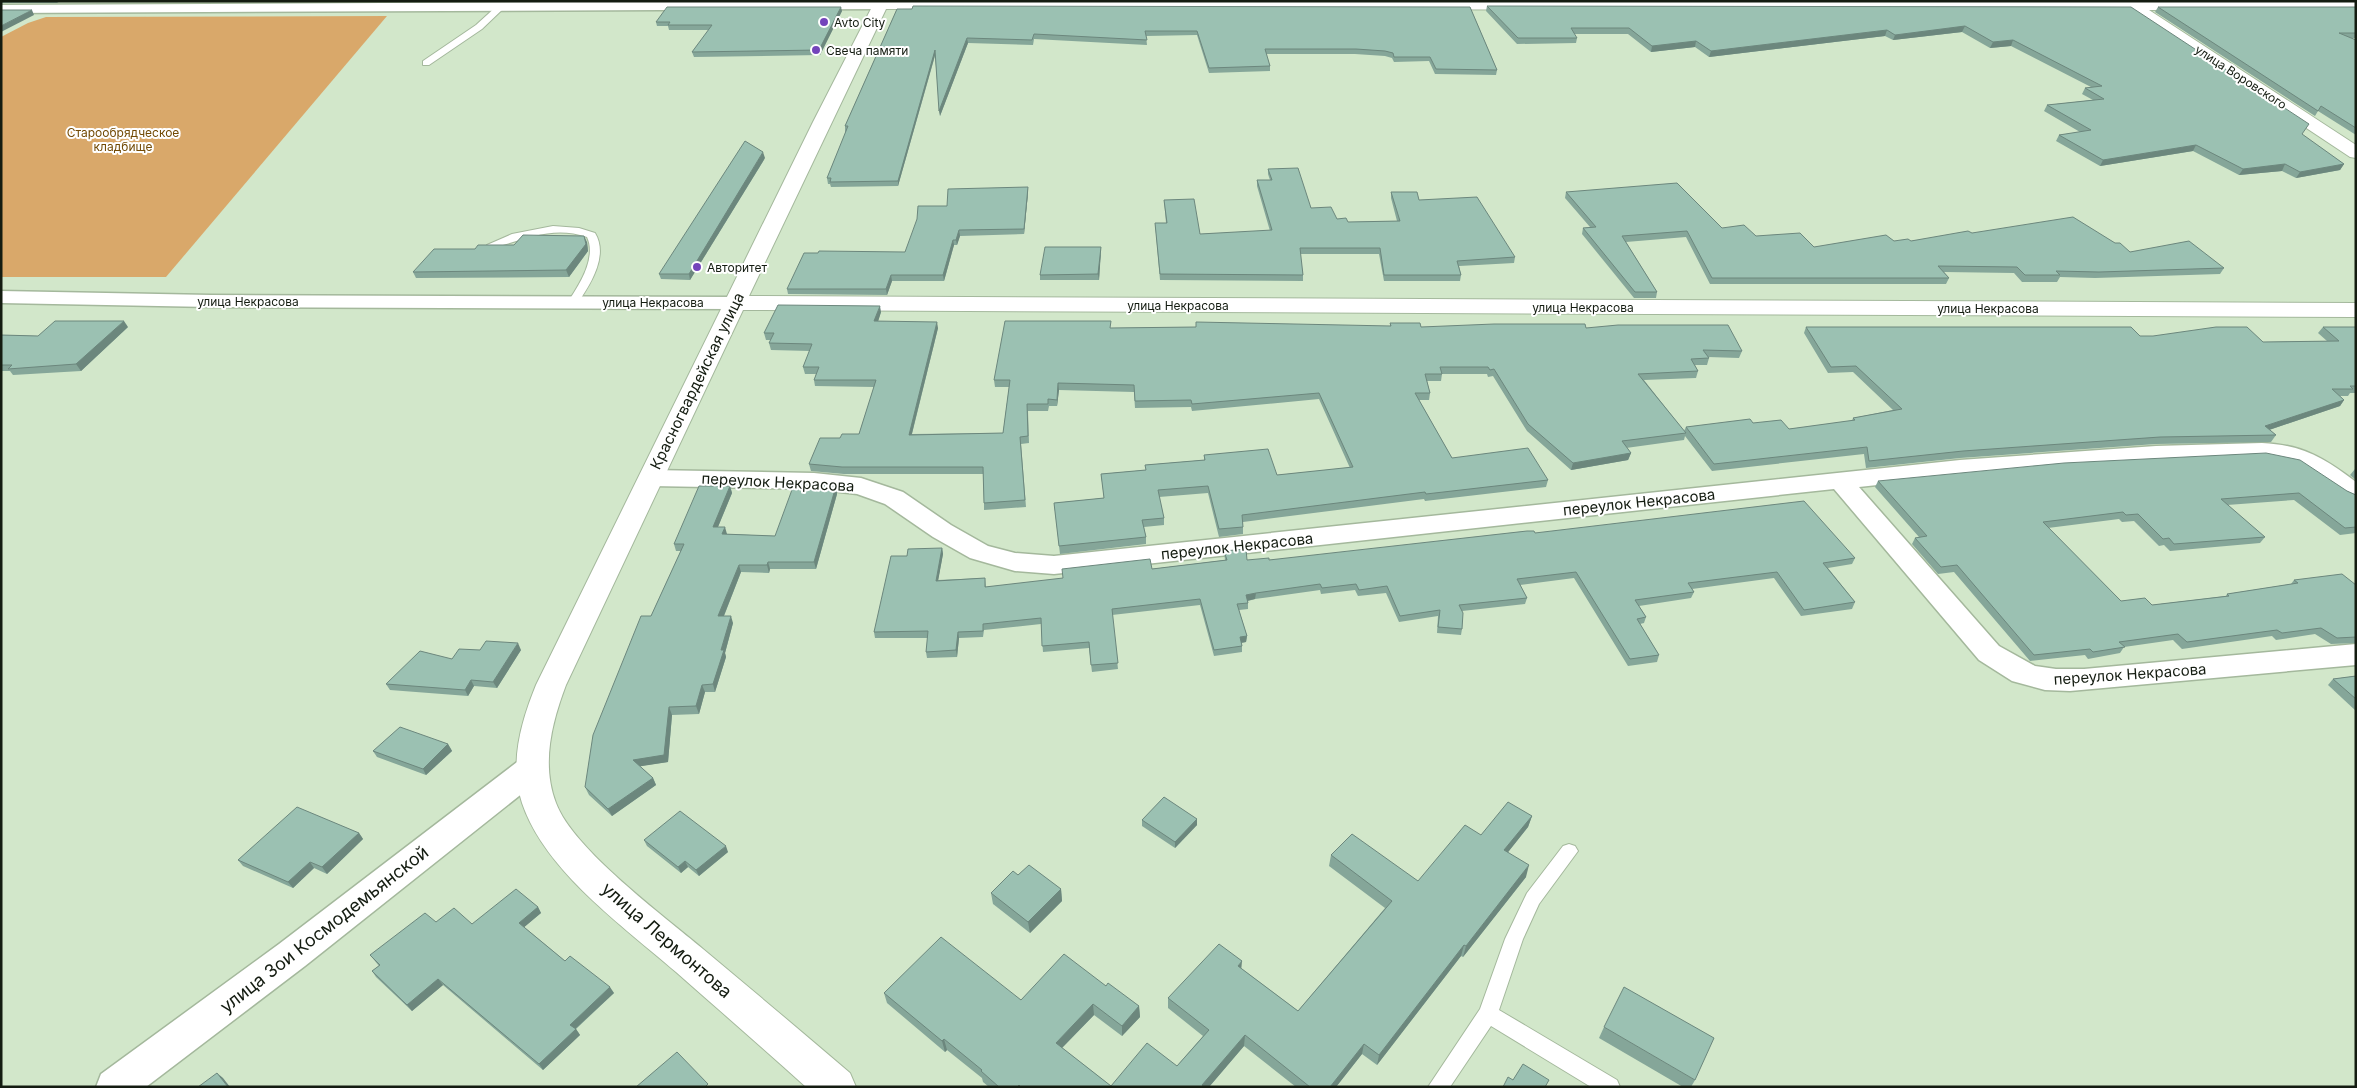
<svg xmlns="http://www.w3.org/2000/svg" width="2357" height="1088" font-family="Inter,sans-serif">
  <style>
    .green { fill: #d9a86a }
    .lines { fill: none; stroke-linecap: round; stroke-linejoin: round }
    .lane-casing { stroke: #a4b89c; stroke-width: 2 }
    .street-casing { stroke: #a4b89c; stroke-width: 3 }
    .secondary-casing { stroke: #a4b89c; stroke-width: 2 }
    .lane { fill: #fff; fill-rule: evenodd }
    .street { fill: #fff; fill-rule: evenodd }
    .secondary { fill: #fff; fill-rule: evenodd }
    .wall { fill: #85a699 }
    .shaded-wall { fill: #6c877d }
    .building { fill: #9bc1b2; stroke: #6c877d }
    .poi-dot { fill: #7344bb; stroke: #fff; stroke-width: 2 }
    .labels { text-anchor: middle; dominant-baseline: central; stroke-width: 4; stroke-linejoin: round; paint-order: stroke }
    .far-poi-label { font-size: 12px; fill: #141c11; stroke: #fff; text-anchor: start }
    .far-street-label { font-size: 12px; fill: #141c11; stroke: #fff }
    .far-park-label { font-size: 12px; fill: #724a05; stroke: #fff }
    .street-label { font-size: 15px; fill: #141c11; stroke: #fff }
    .near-street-label { font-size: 18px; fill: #141c11; stroke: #fff }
  </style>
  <rect width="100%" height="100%" fill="#d2e7ca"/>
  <polygon class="green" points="387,16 166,277 1,277 1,37 28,23 46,17"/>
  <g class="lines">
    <g class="lane-casing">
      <g id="lane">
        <polygon points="498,5 505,7 482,29 429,65 423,65 423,61 476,25"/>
        <path d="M553,226L579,228L595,233C609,256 590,285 577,304L573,305L568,302C579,285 597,258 587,237C552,225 525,240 492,248L487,245L512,234Z"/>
        <polygon points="1569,844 1575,846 1578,851 1539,904 1523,939 1499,1010 1617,1080 1620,1087 1591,1087 1491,1026 1450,1087 1428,1087 1480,1009 1505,939 1527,893 1563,846"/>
      </g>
    </g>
    <g class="street-casing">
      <g id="street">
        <polygon points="765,1 884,1 889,5 882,9 1,13 1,5"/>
        <polygon points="1,291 211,295 735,297 742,299 745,303 742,307 735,309 211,307 1,303"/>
        <path d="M2262,443C2303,445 2324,458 2356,482V502C2337,497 2323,480 2307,470C2294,461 2277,458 2262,457C2127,461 1993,472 1859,487L1999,646L2035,666L2056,669H2084L2356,644V665L2070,691L2045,690L2012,681L1979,660L1834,489L1054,574L1015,571L970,558L933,537L885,504L857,494L814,489L651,486L642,484L639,478L642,472L651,470L814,473L861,478L903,492L951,525L988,546L1015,553L1054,556L1960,460L2156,446Z"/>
        <polygon points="532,756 543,759 548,768 543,777 305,966 146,1087 96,1087 101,1074 279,944 521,759"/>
      </g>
    </g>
    <g class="secondary-casing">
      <path id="secondary" d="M875,1L2356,2V10H2149L2356,145V158L2350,157L2129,10L886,9L749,296L2356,303V317L743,310L566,685C552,722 541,764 556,803C573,849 664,916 703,949C752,990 801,1031 850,1073L856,1087H806C763,1048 719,1010 676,972C623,926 545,871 522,803C509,763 521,722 536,685L813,122Z"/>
    </g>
    <use href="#lane" class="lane"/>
    <use href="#street" class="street"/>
    <use href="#secondary" class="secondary"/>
  </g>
  <g class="wall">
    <polygon points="1,1 60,1 57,3 1,3"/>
    <polygon points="1487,6 2131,7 2302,135 2344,164 2340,170 2296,178 2282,171 2239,175 2193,151 2100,166 2056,141 2059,135 2080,132 2044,111 2047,105 2093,100 2082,94 2085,88 2091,87 2011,46 1990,48 1962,32 1893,40 1885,36 1709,57 1695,47 1651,52 1628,34 1574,34 1577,38 1576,43 1517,44 1486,11"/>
    <polygon points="1470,7 1497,70 1496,75 1435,74 1429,61 1394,62 1392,58 1385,56 1355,54 1266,54 1270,66 1270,71 1209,73 1197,35 1146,36 1147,45 1034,39 1033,45 968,43 940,116 935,56 898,186 831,187 830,184 828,184 827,178 846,132 845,132 845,126 897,9"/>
    <polygon points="2158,7 2356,7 2356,38 2351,38 2356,40 2356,135 2318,111 2315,116 2155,12"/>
    <polygon points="842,11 820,55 694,57 692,52 709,30 669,30 668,26 657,26 656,22"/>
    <polygon points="765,158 690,280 661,279 659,274"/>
    <polygon points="1268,169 1311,208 1337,219 1348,222 1397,221 1391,198 1391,192 1419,200 1515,257 1514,263 1459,266 1461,275 1460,281 1384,281 1379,254 1300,254 1303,275 1303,281 1160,280 1155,223 1166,223 1164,200 1200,234 1270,231 1257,186 1257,180 1270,180 1268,174"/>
    <polygon points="1028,187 1028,193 1024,234 960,236 957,245 954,245 944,281 892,281 887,295 788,294 787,289 905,252 947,206"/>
    <polygon points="1566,192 1722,228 1756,236 1814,247 1894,241 1911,241 1972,233 2130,252 2224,268 2220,274 2095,278 2060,277 2057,282 2022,282 2014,273 1944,272 1949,278 1946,284 1710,284 1686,237 1626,242 1657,292 1656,298 1634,298 1582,234 1583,228 1590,227 1565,198"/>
    <polygon points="587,242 588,251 569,277 416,278 413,272 475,249 514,245"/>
    <polygon points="1101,247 1099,280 1040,280 1040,275"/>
    <polygon points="881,312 878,321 938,328 912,434 1003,433 1009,387 995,387 994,380 1111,328 1390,326 1390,323 1421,327 1586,328 1742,351 1739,358 1708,357 1709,358 1707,365 1695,365 1698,371 1696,378 1644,380 1684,431 1686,427 1753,423 1789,429 1852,421 1853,418 1893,410 1853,372 1828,373 1804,333 1806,327 2140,336 2263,342 2327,341 2318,333 2323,327 2356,327 2356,393 2350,393 2348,396 2340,396 2344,400 2340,406 2269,430 2276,435 2271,442 2156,444 1960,458 1866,468 1864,454 1712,471 1685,436 1684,440 1626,448 1631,453 1628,460 1571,470 1527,431 1493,376 1488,377 1487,374 1442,374 1441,381 1427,381 1430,393 1429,400 1419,400 1452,458 1548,480 1546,487 1425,501 1424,499 1243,522 1243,534 1219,537 1208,493 1159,497 1164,518 1164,525 1144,527 1146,537 1146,544 1060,554 1054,503 1104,498 1101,474 1146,470 1145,465 1204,460 1204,455 1277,475 1350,468 1319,399 1192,411 1191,407 1135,408 1134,392 1059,390 1057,406 1049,406 1048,411 1028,411 1029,443 1021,444 1026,507 984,510 984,503 983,474 844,474 811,471 809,464 840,438 859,434 874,387 815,386 814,380 816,374 805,374 803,367 810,351 771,350 769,343 771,340 766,340 764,333"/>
    <polygon points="128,327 81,371 13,375 10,371 1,371 1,335 38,336"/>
    <polygon points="2355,469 2356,469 2356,480 2350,475"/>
    <polygon points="1878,481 2347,491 2356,495 2356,533 2340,535 2294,500 2227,505 2265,537 2260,543 2170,551 2164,545 2159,546 2134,521 2122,522 2119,519 2048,528 2121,601 2152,605 2226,596 2227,594 2291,584 2294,580 2356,585 2356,643 2331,644 2315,634 2276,640 2272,636 2182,649 2173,640 2124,647 2120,653 2088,659 2085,655 2030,661 1954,572 1938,574 1912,544 1915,538 1919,537 1875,487"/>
    <polygon points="730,486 732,493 718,527 727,534 775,536 836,486 837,494 816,569 770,569 769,573 741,572 724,616 733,623 725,653 726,657 715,692 705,692 699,714 672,715 668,762 640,766 653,778 656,785 612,816 589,795 585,787 651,616 681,551 676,551 674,544"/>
    <polygon points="1535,533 1855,558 1852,564 1828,568 1855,602 1852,609 1801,616 1774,578 1692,589 1694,592 1691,598 1639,606 1646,617 1644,623 1640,624 1659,655 1657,662 1628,666 1574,578 1520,585 1527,598 1525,604 1462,611 1462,629 1461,635 1437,633 1438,616 1399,622 1386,593 1358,596 1355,590 1321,594 1320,590 1255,599 1248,601 1248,609 1239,610 1247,636 1246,642 1241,643 1242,646 1242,652 1214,656 1200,605 1112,615 1118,669 1092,672 1089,648 1043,652 1041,624 984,630 983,637 959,638 957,657 927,658 926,652 928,638 875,638 874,632 907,556 942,548 943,554 938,580 985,578 986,587 1152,569 1225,560 1224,551 1247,560 1269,560"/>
    <polygon points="480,650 521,650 497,688 474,686 468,696 390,690 386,684 452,659"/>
    <polygon points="2356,676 2356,711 2328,685 2333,679"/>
    <polygon points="448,744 452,751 426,775 377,757 373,751"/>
    <polygon points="1532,816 1528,827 1508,852 1526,877 1463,957 1461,956 1377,1065 1362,1054 1336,1087 1296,1087 1244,1046 1209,1087 989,1087 983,1082 982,1078 947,1050 945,1052 887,1003 884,993 1021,1000 1106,986 1139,1006 1140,1017 1122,1036 1094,1015 1062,1048 1111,1086 1177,1066 1203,1036 1168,1008 1168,998 1242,969 1298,1011 1385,908 1329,866 1331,855 1418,881 1481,835"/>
    <polygon points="1197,819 1197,825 1175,848 1142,826 1142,820"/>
    <polygon points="359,833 363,839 327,874 314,868 293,888 243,866 238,860"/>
    <polygon points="644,840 728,852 699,876 688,867 681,873 647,846"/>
    <polygon points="1018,875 1061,889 1062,901 1030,933 993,904 991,893"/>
    <polygon points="538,907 541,913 524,927 565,961 614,993 576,1029 580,1035 543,1070 443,985 412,1011 376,977 372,971 379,966 370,955 436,922 472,924"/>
    <polygon points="1604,1027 1695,1080 1691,1087 1683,1087 1599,1038"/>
  </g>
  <g class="shaded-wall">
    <polygon points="841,7 842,11 820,55 819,50"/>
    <polygon points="32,10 34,15 1,32 1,26"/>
    <polygon points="1965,26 1962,32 1893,40 1895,35"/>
    <polygon points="1887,30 1885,36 1709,57 1711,51"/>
    <polygon points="967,38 968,43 940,116 939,111"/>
    <polygon points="2013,40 2011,46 1990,48 1993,42"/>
    <polygon points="1696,41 1695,47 1651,52 1652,46"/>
    <polygon points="935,50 935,55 898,186 898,181"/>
    <polygon points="2196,145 2193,151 2100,166 2103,160"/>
    <polygon points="763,152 765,158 690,280 689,274"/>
    <polygon points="2285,164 2282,171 2239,175 2243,169"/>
    <polygon points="2344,164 2340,170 2296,178 2300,172"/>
    <polygon points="1028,187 1028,193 1024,234 1024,229"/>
    <polygon points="959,230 960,236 957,245 956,240"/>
    <polygon points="584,236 587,242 588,251 569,277 566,270"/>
    <polygon points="953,240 954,245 944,281 943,275"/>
    <polygon points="1101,247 1101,252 1099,280 1098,274"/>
    <polygon points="891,275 892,281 887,295 886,289"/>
    <polygon points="880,306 881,312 876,328 874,321"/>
    <polygon points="124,321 128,327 81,371 76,364"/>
    <polygon points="937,322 938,328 910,441 909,435"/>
    <polygon points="1058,383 1059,390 1057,406 1057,400"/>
    <polygon points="2344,400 2340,406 2260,433 2265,426"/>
    <polygon points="1631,453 1628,460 1571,470 1573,463"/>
    <polygon points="730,486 732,493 715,534 713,527"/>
    <polygon points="836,486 837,494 816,569 814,562"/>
    <polygon points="725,527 727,534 724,542 722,534"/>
    <polygon points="942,548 943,554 937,587 936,581"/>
    <polygon points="768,562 770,569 769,573 767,565"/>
    <polygon points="739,565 741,572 721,623 718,616"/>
    <polygon points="1256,593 1255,599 1246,601 1246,595"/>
    <polygon points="731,616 733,623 725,653 726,657 715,692 713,684 721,650"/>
    <polygon points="958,632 959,638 957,657 956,650"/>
    <polygon points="1247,636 1246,642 1240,643 1240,637"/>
    <polygon points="518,643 521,650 497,688 493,682"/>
    <polygon points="471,680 474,686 468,696 465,690"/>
    <polygon points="702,685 705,692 699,714 696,706"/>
    <polygon points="669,707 672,715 668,762 636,767 633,760"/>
    <polygon points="448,744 452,751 426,775 423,769"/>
    <polygon points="653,778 656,785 612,816 608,809"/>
    <polygon points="1532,816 1528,827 1501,861 1504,850"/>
    <polygon points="1197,819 1197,825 1175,848 1175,842"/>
    <polygon points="359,833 363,839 327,874 322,867"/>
    <polygon points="726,846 728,852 699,876 696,870"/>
    <polygon points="685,861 688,867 681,873 678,867"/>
    <polygon points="310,862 314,868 293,888 288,882"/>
    <polygon points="1529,865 1526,877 1463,957 1466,946"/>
    <polygon points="1061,889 1062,901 1030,933 1028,922"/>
    <polygon points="538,907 541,913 522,929 519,923"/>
    <polygon points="1464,945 1461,956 1377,1065 1379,1055"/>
    <polygon points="1242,961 1241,972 1238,966"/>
    <polygon points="438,979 443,985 412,1011 407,1005"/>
    <polygon points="610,987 614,993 574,1030 570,1025"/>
    <polygon points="1093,1004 1094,1015 1057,1053 1056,1043"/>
    <polygon points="1139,1006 1140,1017 1122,1036 1122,1026"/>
    <polygon points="576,1029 580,1035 543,1070 539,1064"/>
    <polygon points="1245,1035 1244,1046 1209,1087 1202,1087 1202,1085"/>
    <polygon points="944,1039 947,1050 945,1052 942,1041"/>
    <polygon points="1364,1044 1362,1054 1336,1087 1330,1087"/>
    <polygon points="217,1073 223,1078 230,1087 228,1087"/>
  </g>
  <g class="building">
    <polygon points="913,6 1470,7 1497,70 1436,69 1430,57 1394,57 1393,53 1385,51 1356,49 1265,49 1270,66 1209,68 1197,31 1145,31 1147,40 1034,34 1032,40 967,38 939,111 935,50 898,181 830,182 831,178 827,178 848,126 845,126 897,9 912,9"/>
    <polygon points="1487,6 2131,7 2309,124 2302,134 2344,164 2300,172 2285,164 2243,169 2196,145 2103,160 2059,135 2091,130 2047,105 2104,99 2085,88 2102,86 2013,40 1993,42 1965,26 1895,35 1887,30 1711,51 1696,41 1652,46 1629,28 1571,28 1577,38 1518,38"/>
    <polygon points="667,7 841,7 819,50 692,52 712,25 668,25 670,22 656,22"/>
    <polygon points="2158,7 2356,7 2356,33 2339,33 2356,40 2356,128 2321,106 2318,111"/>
    <polygon points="1,10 32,10 1,26"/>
    <polygon points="745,141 763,152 689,274 659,274"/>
    <polygon points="1298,168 1311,208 1331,207 1337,219 1346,218 1348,222 1400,221 1391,192 1417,192 1419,200 1477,197 1515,257 1457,261 1461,275 1384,275 1380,248 1300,248 1303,275 1160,274 1155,223 1167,223 1164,200 1194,199 1200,234 1272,230 1257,180 1272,180 1268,169"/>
    <polygon points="1677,183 1722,228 1744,225 1756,236 1800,233 1814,247 1886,235 1894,241 1908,239 1911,241 1968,231 1972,233 2073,217 2115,243 2120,243 2130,252 2189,241 2224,268 2099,272 2056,271 2060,275 2025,275 2017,267 1938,266 1949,278 1712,278 1687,231 1622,236 1657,292 1635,292 1583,228 1596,227 1566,192"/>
    <polygon points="1028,187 1024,229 959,230 956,240 953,240 943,275 891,275 886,289 787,289 804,253 818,253 819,251 905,252 917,219 918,206 947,206 948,189"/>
    <polygon points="523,235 584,236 586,244 566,270 413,272 434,249 475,249 478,245 514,245"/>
    <polygon points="1045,247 1101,247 1098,274 1040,275"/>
    <polygon points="778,305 880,306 874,321 937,322 909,435 1003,433 1010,380 994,380 1005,321 1111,321 1110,328 1196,327 1196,322 1391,326 1390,323 1420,323 1421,327 1494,324 1585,324 1586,328 1618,325 1728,325 1742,351 1703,350 1709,358 1691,359 1698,371 1638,374 1686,433 1622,441 1631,453 1573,463 1528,424 1494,369 1490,370 1488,367 1440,367 1442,374 1425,374 1430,393 1415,393 1452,458 1528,448 1548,480 1426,494 1425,492 1242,515 1243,527 1219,529 1208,486 1158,490 1164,518 1142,520 1146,537 1059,546 1054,503 1104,498 1101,474 1146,470 1145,465 1205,460 1204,455 1268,449 1277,475 1353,467 1319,393 1192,404 1191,400 1135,401 1134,385 1058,383 1057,400 1048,399 1048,404 1027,404 1028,436 1020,437 1025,500 984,503 983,467 842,467 809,464 820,438 840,438 842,434 859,434 876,380 814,380 819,367 803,367 812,344 769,343 774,333 764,333"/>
    <polygon points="55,321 124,321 76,364 8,369 12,365 1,365 1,335 38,336"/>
    <polygon points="1806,327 2131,327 2140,336 2153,336 2216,327 2247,327 2263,342 2339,341 2323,327 2356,327 2356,386 2350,386 2353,389 2332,389 2344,400 2265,426 2276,435 2160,437 1963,451 1869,461 1867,447 1714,464 1686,427 1750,419 1753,423 1781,420 1789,429 1855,420 1853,418 1902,409 1856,366 1831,367"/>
    <polygon points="2266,453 2300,460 2347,491 2356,495 2356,527 2345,528 2299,493 2221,499 2265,537 2174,544 2169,538 2163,539 2138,514 2126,515 2123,512 2043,522 2121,601 2145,598 2152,605 2229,596 2227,594 2298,583 2294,580 2342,574 2356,585 2356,637 2337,638 2321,628 2282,633 2277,630 2187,642 2178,634 2119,642 2125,647 2093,652 2090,649 2034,655 1957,565 1941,567 1915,538 1927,536 1878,481 2064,463"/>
    <polygon points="801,483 836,486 814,562 768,562 767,565 739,565 718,616 731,616 721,650 724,650 713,684 702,685 696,706 669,707 664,755 633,760 653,778 608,809 585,787 593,735 641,616 651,616 684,544 674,544 699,486 730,486 713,527 725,527 722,534 775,536 793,487 800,487"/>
    <polygon points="1804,501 1855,558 1823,563 1855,602 1804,610 1777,572 1688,583 1694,592 1635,600 1646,617 1637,619 1659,655 1630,659 1576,572 1517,579 1527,598 1459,605 1463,613 1462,629 1438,627 1440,610 1400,616 1387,586 1359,590 1356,584 1322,588 1320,584 1256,593 1246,595 1248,603 1237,604 1247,636 1240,637 1242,646 1214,650 1200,599 1112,609 1118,663 1091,665 1089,642 1042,646 1041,618 983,624 983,631 958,632 956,650 926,652 928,631 874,632 891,556 907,556 908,549 942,548 936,581 985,578 985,587 1063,578 1062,569 1150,559 1152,569 1227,560 1224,551 1246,549 1247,560 1269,558 1269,560 1527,531 1534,531 1535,533"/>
    <polygon points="486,641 518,643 493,682 471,680 465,690 386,684 420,651 452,659 459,649 480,650"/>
    <polygon points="2356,676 2356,699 2333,679"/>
    <polygon points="400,727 448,744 423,769 373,751"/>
    <polygon points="1164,797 1197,819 1175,842 1142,820"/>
    <polygon points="1508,802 1532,816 1504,850 1529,865 1466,946 1464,945 1379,1055 1364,1044 1330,1087 1310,1087 1245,1035 1202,1085 1204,1087 1021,1087 1019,1085 1017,1087 999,1087 981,1071 982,1070 944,1039 942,1041 884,993 941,937 1021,1000 1064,954 1106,986 1108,983 1139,1006 1122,1026 1093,1004 1056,1043 1111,1086 1147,1043 1177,1066 1209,1030 1168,998 1219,944 1242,961 1238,966 1298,1011 1392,901 1331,855 1352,834 1418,881 1465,825 1481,835"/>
    <polygon points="297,807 359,833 322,867 310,862 288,882 238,860"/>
    <polygon points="680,811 726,846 696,870 685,861 678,867 644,840"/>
    <polygon points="1029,865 1061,889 1028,922 991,893 1013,871 1018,875"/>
    <polygon points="516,889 538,907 519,923 565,961 570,956 610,987 570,1025 576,1029 539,1064 438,979 407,1005 372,971 380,965 370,955 425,913 436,922 454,908 472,924"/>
    <polygon points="1624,987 1714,1038 1695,1080 1604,1027"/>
    <polygon points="677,1052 708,1084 705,1087 636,1087"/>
    <polygon points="1523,1064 1549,1080 1545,1087 1503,1087 1508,1077 1513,1080"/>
    <polygon points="217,1073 228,1087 198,1087"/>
  </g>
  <g class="poi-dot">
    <circle cx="824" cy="22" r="5"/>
    <circle cx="816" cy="50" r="5"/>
    <circle cx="697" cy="267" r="5"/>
  </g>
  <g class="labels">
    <g class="far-poi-label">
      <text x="834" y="22">Avto City</text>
      <text x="826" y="50">Свеча памяти</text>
      <text x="707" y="267">Авторитет</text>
    </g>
    <g class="far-street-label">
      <text transform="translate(2241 77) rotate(33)">улица Воровского</text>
      <text x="248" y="301">улица Некрасова</text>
      <text x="653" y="302">улица Некрасова</text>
      <text x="1178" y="305">улица Некрасова</text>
      <text x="1583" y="307">улица Некрасова</text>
      <text x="1988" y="308">улица Некрасова</text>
    </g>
    <g class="far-park-label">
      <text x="123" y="132">Старообрядческое<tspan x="123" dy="14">кладбище</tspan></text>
    </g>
    <g class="street-label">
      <text transform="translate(697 381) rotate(-64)">Красногвардейская улица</text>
      <text transform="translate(778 482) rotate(3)">переулок Некрасова</text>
      <text transform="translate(1639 502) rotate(-6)">переулок Некрасова</text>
      <text transform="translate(1237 546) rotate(-6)">переулок Некрасова</text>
      <text transform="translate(2130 674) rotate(-4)">переулок Некрасова</text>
    </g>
    <g class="near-street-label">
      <text transform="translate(324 929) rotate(-38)">улица Зои Космодемьянской</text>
      <text transform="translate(667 940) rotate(41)">улица Лермонтова</text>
    </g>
  </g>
  <rect width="2357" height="1088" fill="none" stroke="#141c11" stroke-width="5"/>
</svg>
